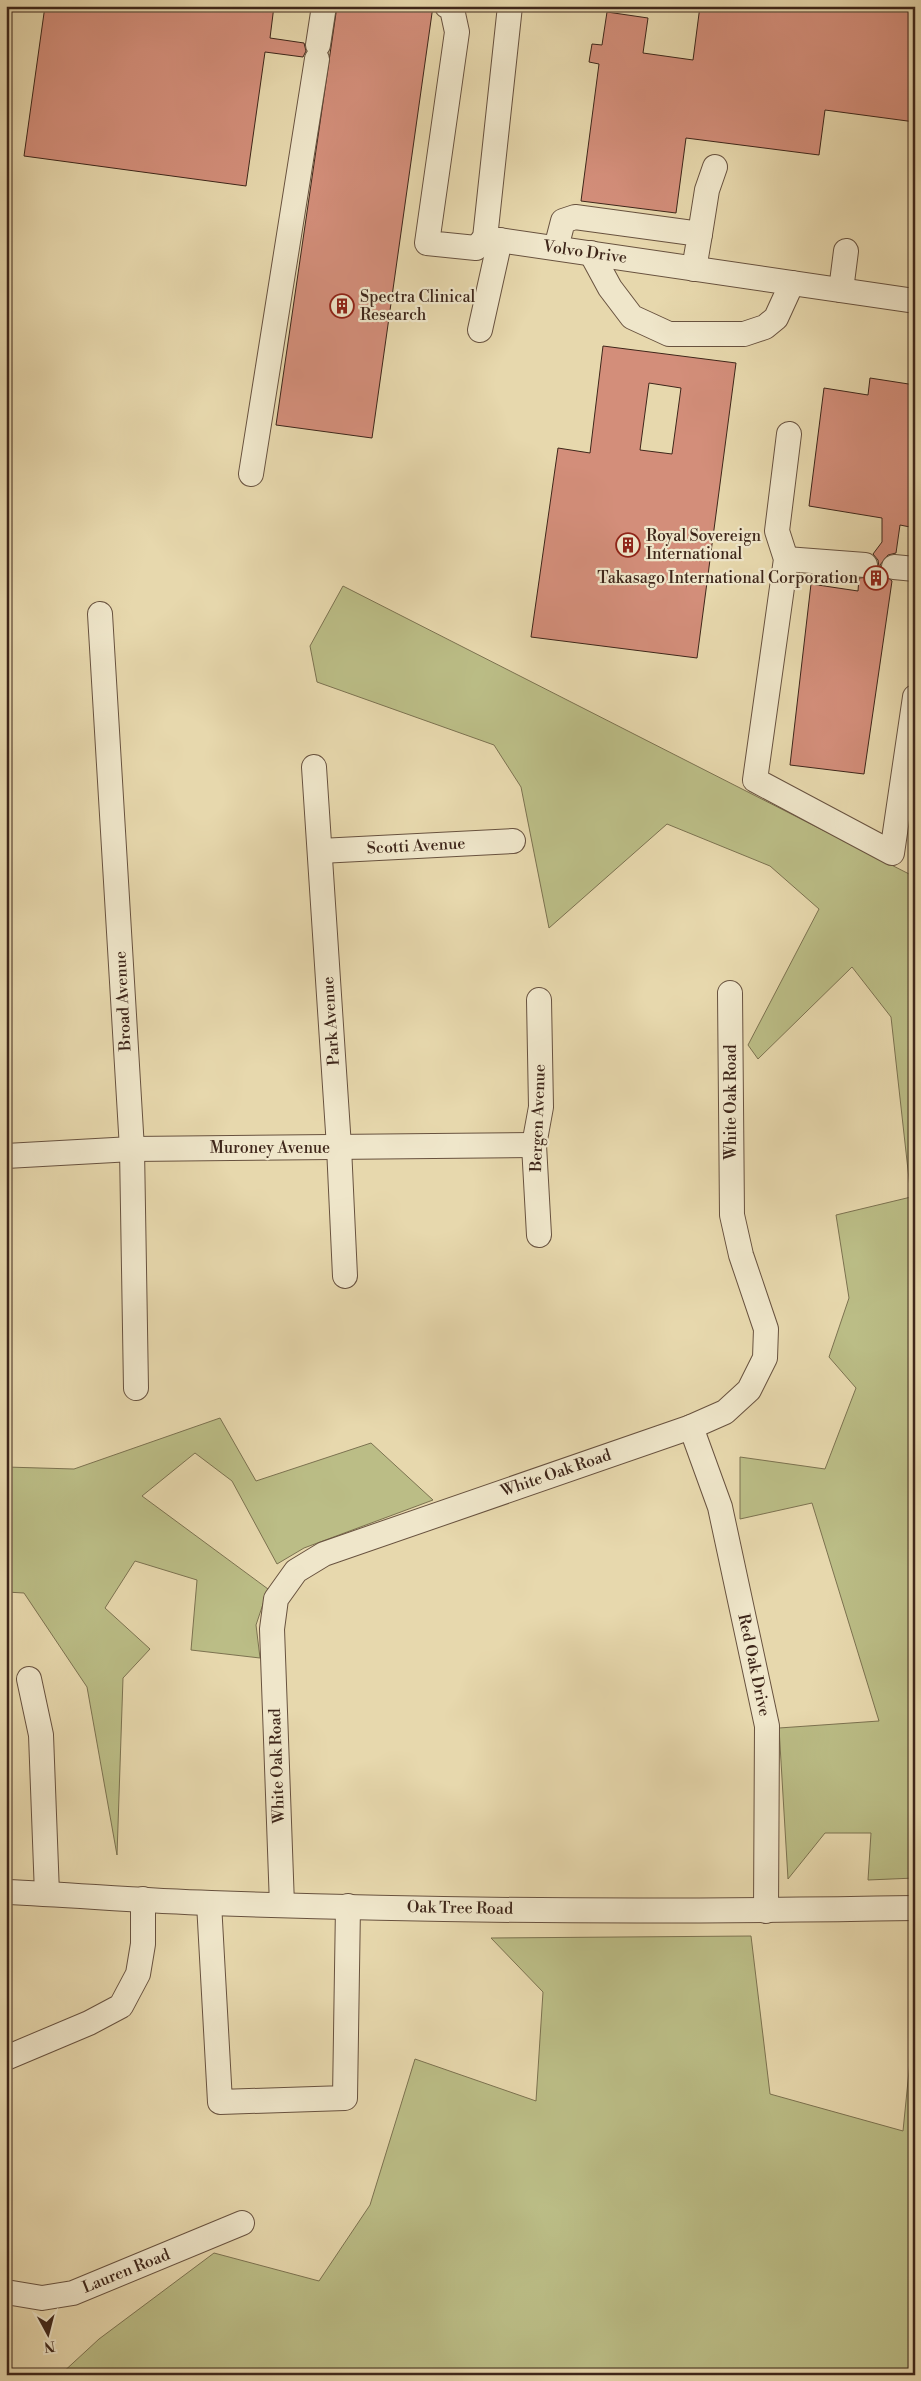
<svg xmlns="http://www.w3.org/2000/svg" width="921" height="2381" font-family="'Libre Bodoni',serif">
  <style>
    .green { fill: #bbbd86; stroke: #7c7250 }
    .building { fill: #d38e7a; stroke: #3e261a; fill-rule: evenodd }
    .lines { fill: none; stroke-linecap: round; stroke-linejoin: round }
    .minor-casing { stroke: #68523f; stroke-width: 26 }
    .minor { stroke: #efe6ca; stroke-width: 24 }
    .labels { text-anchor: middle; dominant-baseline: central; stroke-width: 4.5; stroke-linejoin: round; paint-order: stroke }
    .street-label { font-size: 16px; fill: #3e261a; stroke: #efe6ca }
    .poi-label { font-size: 16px; fill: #3e261a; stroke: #efe6ca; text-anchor: start }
  </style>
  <rect width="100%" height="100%" fill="#e7d8ad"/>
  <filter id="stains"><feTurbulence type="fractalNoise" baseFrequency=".004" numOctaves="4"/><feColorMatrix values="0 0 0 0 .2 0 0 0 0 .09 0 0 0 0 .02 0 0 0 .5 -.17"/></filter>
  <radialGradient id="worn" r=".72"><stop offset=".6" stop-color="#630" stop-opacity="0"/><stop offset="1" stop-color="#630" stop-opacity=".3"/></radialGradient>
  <g class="green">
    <polygon points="343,586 915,877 915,1878 868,1880 871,1833 825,1833 788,1879 779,1728 879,1721 812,1503 740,1519 740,1457 825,1469 856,1388 829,1357 849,1298 836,1215 911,1197 891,1017 852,967 758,1059 748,1045 819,909 770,866 667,824 549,928 521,787 494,745 317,682 310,646"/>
    <polygon points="220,1418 256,1481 371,1443 433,1500 304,1548 277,1564 232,1481 195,1453 142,1496 268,1589 256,1625 260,1658 191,1650 197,1580 135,1561 105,1608 150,1649 123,1678 117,1855 87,1687 24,1593 6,1592 6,1467 74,1469"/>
    <polygon points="751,1936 770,2094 903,2131 915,2011 915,2375 60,2375 99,2339 214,2253 319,2281 370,2205 415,2059 536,2101 543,1992 491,1938"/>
  </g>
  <g class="building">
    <polygon points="45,6 274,6 270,38 304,43 306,51 303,57 265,52 246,186 24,156"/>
    <polygon points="337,6 433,6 372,438 276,425"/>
    <polygon points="700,6 915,6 915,122 825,110 819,155 686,138 676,213 581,201 599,64 589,62 592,44 602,45 607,12 648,18 643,53 693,60"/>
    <path d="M603,346L736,363L697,658L531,637L558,448L590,453ZM649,383L681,388L672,454L640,450Z"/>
    <polygon points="870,378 915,385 915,528 900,525 896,553 888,555 880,565 882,573 892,581 864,774 790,765 811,584 858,591 859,578 871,577 879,567 878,560 873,554 882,542 882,518 809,506 824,388 868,395"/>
  </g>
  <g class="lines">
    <g class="minor-casing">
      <g id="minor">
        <polyline points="447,6 452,9 457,32 427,243 476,248 485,238"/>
        <polyline points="510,6 485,238 915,301"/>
        <polyline points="318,45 324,6"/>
        <polyline points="700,234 707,190 715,167"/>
        <polyline points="556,248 563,221 575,217 700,234 694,269"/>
        <polyline points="591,253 610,288 632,317 669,334 744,334 765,327 776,318 792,283"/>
        <polyline points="841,290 846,251"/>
        <polyline points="480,330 500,240"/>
        <polyline points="789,434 777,531 786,559 755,780 892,853 915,697"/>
        <polyline points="251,474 317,59"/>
        <polyline points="786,559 865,565"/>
        <polyline points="894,567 915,569"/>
        <polyline points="100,614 132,1149 136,1388"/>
        <polyline points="314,767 339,1147 345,1276"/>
        <polyline points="320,851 513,841"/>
        <polyline points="6,1156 132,1149 534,1145"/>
        <polyline points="539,1235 534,1145 541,1107 539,1000"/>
        <polyline points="691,1427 720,1507 767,1726 766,1911"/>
        <polyline points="29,1679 41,1735 47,1894"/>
        <path d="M6,1892C75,1895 143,1901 211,1903C446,1912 681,1912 915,1908"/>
        <polyline points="209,1903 220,2102 345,2098 348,1906"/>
        <polyline points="282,1905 272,1629 276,1599 296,1571 324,1554 691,1427 725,1412 749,1390 765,1358 766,1329 741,1255 732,1215 730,993"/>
        <polyline points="6,2058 89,2023 121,2006 138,1974 143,1944 143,1899"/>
        <polyline points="6,2292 42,2298 73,2293 242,2223"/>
      </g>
    </g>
    <use href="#minor" class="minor"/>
  </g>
  <defs>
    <g id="building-ring" transform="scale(1.25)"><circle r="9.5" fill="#efe6ca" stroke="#8f2418" stroke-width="1.5"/><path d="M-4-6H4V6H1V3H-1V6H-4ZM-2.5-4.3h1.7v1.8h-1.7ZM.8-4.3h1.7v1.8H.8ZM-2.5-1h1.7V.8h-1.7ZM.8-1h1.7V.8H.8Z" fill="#8f2418"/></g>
  </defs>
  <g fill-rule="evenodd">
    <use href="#building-ring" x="342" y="306"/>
    <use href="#building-ring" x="628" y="545"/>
    <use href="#building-ring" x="876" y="578"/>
  </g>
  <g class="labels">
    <g class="street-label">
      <text transform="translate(585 252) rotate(8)">Volvo Drive</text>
      <text transform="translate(416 846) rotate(-3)">Scotti Avenue</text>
      <text transform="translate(123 1001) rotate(-93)">Broad Avenue</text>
      <text transform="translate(331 1021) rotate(-94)">Park Avenue</text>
      <text transform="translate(731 1102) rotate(-90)">White Oak Road</text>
      <text transform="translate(538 1118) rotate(-88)">Bergen Avenue</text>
      <text x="270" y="1148">Muroney Avenue</text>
      <text transform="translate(556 1473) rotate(-19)">White Oak Road</text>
      <text transform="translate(754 1665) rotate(78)">Red Oak Drive</text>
      <text transform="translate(277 1766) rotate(-92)">White Oak Road</text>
      <text transform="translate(460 1908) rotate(1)">Oak Tree Road</text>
      <text transform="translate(126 2271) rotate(-22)">Lauren Road</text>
    </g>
    <g class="poi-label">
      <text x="360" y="297">Spectra Clinical<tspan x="360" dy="18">Research</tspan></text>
      <text x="646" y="536">Royal Sovereign<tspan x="646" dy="18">International</tspan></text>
      <text x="858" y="578" text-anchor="end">Takasago International Corporation</text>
    </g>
  </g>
  <rect width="921" height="2381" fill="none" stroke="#e7d8ad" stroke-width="25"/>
  <rect x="8" y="8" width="906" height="2366" fill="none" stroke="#3e261a" stroke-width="2.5"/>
  <rect x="12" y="12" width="896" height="2356" fill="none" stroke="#3e261a"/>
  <g transform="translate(48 2334) rotate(173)" stroke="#efe6ca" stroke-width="4" paint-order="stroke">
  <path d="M0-4L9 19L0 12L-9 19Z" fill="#3e261a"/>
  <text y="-8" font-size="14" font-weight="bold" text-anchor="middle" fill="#3e261a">N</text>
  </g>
  <rect width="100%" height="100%" filter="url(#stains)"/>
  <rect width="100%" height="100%" fill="url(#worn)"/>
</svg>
